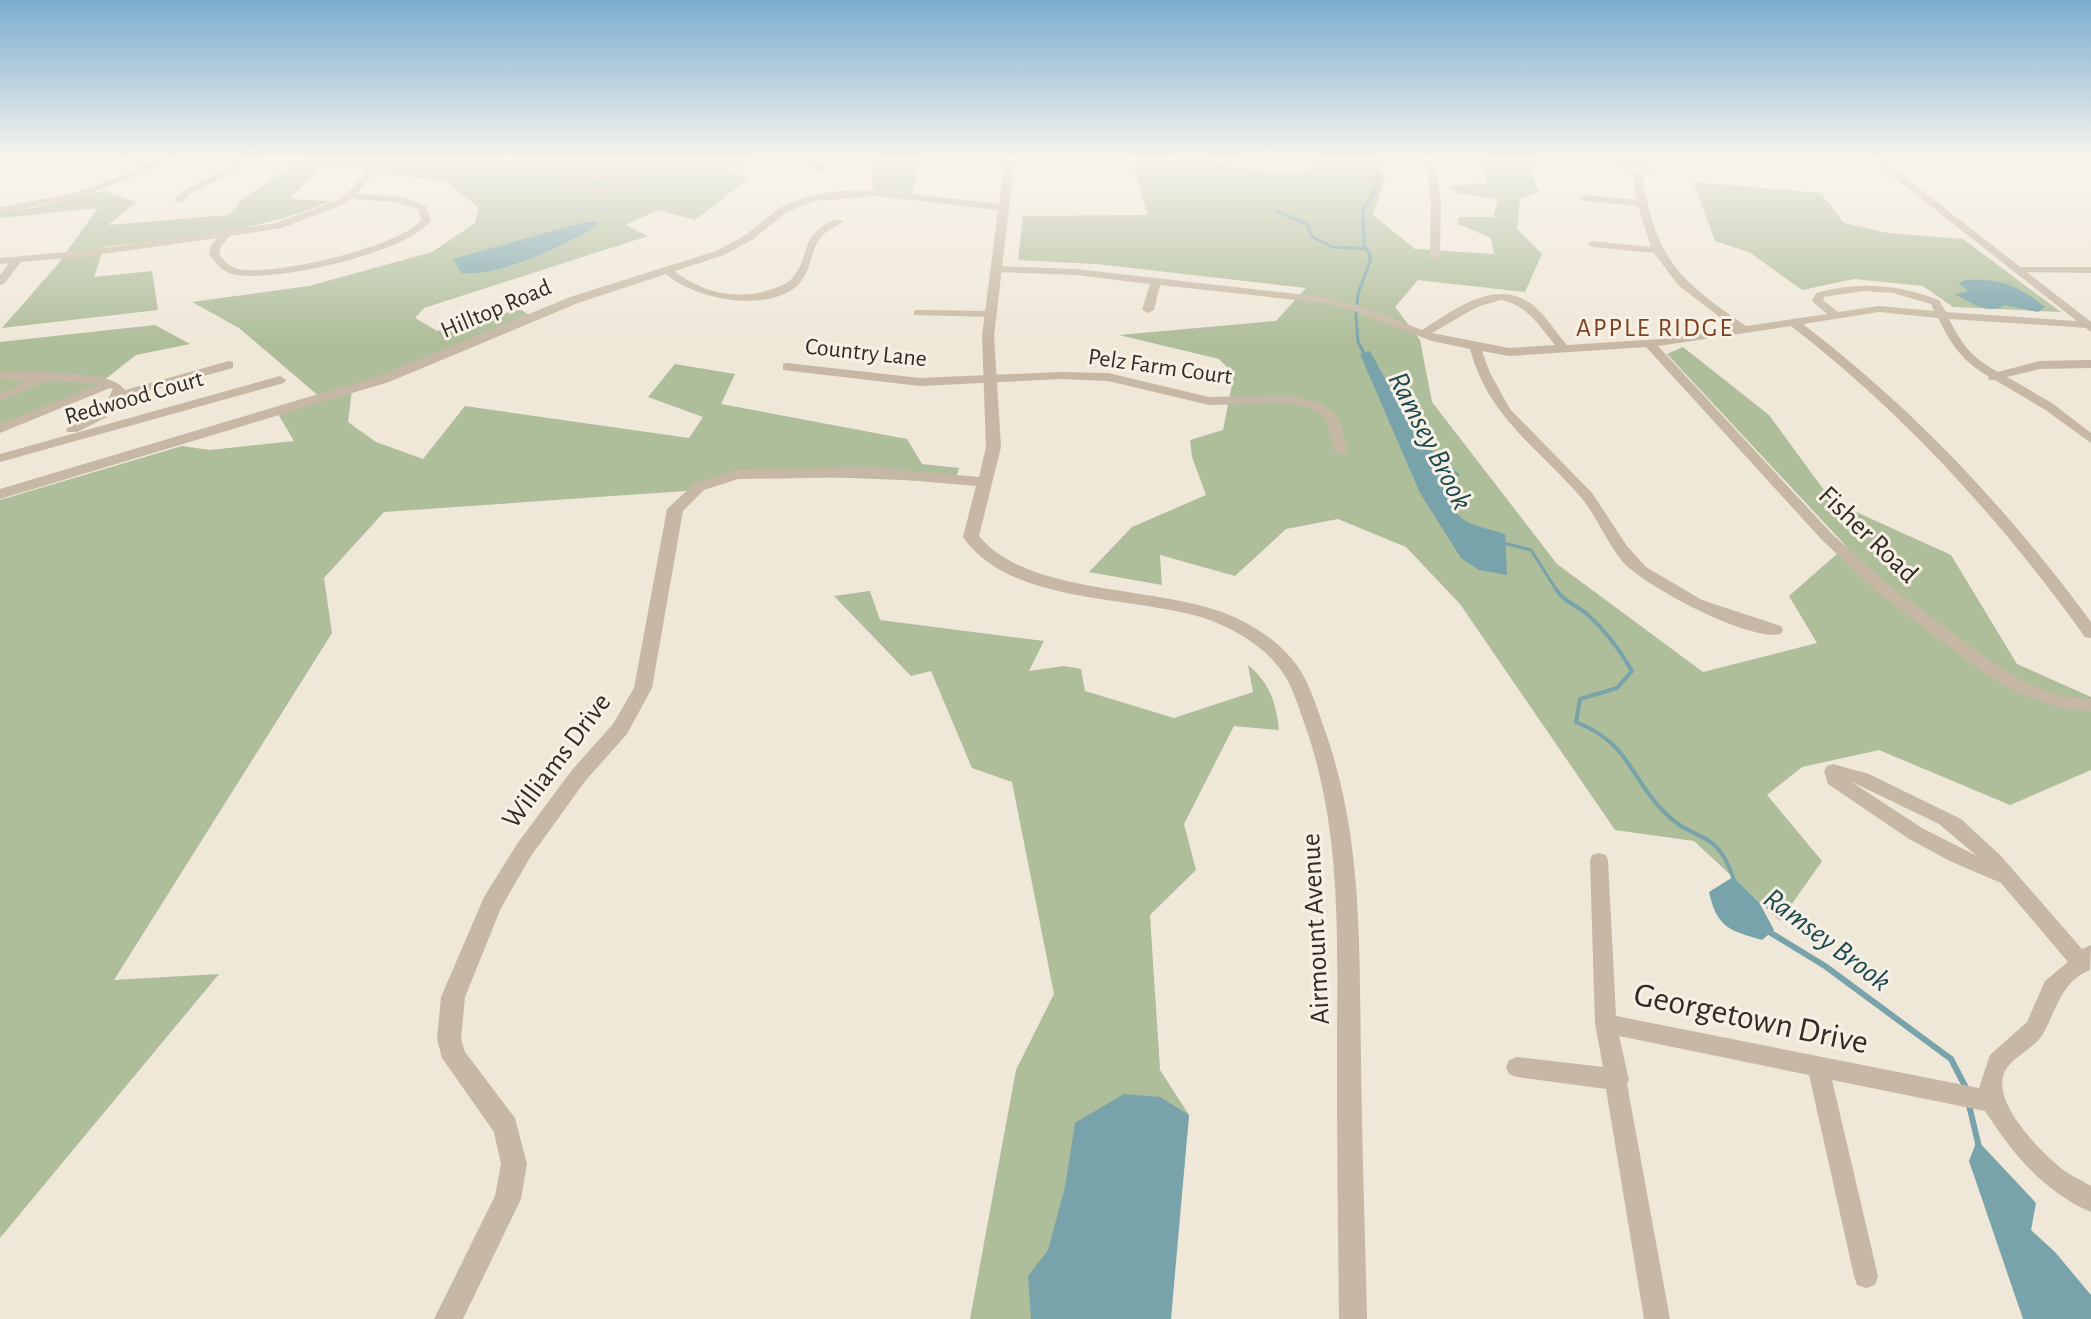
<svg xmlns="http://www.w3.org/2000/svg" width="2091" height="1319" font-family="'Alegreya Sans',sans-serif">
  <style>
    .green { fill: #aebd9a }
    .water { fill: #79a3aa }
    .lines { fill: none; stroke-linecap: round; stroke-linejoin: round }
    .stream-far2 { stroke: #79a3aa; stroke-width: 3 }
    .stream-far1 { stroke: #79a3aa; stroke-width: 4 }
    .stream { stroke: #79a3aa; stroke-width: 6 }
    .minor { fill: #c6b8a5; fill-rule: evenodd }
    .tertiary { fill: #c6b8a5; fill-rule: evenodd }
    .labels { text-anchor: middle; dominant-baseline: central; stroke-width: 6; stroke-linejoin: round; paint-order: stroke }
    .far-street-label { font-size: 24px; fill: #332b26; stroke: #f7f0e4 }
    .far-neighbourhood-label { font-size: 26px; letter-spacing: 2px; fill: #7d4224; stroke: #f7f0e4 }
    .street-label { font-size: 28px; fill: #332b26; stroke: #f7f0e4 }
    .water-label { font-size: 30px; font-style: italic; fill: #1e4951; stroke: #f7f0e4 }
    .near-street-label { font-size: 34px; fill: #332b26; stroke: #f7f0e4 }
  </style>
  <rect width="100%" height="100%" fill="#efe7d8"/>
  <g class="green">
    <path d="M305,157H758L726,171L748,179L695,220L658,210L625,225L648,236L424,308L415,318L437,331L520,309L532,317L352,389L348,422L376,442L423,459L465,406L689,438L703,417L648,397L675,364L735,374L721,404L907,439L922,464L959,468L955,482L746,474L685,491L384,512L324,578L332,633L114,980L219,974L0,1238V500L182,446L210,450L294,441L278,414L321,398L239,328L192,302L309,286L432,252L475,223L478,207L446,181L377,173L381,166L321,168L289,199L330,201C258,233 182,237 104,247L94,277L152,271L158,310L2,328L58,264L98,208L0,218V211L32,208L104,191L137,202L108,225L228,215L238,206V202Z"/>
    <polygon points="881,157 922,157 911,194 873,189 872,166"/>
    <polygon points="1131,157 1174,159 1301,175 1324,157 1376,157 1385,178 1373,215 1415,249 1494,254 1491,238 1458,224 1459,217 1493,217 1498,199 1459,193 1446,186 1486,183 1484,157 1538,157 1531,171 1539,192 1520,199 1517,229 1542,254 1525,292 1418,280 1395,307 1420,340 1432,402 1557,564 1703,672 1817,643 1789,596 1846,546 1667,354 1683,347 1769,415 1832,501 1951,555 2017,664 2091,697 2091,770 2010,805 1879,750 1802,767 1767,795 1822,861 1780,921 1694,841 1615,830 1460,604 1406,547 1338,519 1286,529 1235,576 1160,555 1162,585 1089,572 1132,527 1206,495 1192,457 1190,440 1223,430 1234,374 1219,359 1119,335 1276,321 1306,288 1096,264 1018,260 1023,216 1148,215"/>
    <polygon points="1693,182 1821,193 1844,223 1888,233 1963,239 2061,312 1953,307 1923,286 1854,279 1802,290 1749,252 1715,241"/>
    <polygon points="155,325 190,344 136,355 89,392 0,425 0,342"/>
    <path d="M870,591L880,620L1044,641L1029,671L1064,666L1081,669L1085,691L1174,718L1253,692L1248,665C1270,683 1276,703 1279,730L1234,726L1184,824L1196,870L1150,915L1160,1070L1189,1115L1170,1319H970L1016,1070L1054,994L1012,782L972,768L931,671L911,676L834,596Z"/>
  </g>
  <g class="water">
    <path d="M585,222H598L591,230C555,248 501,277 461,273L453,259Z"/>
    <path d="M1967,280C2002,278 2018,286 2045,307L2038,312L2005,305C1990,316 1969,302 1955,294L1969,291L1958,283Z"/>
    <path d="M1370,351L1417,438L1460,475L1450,482C1449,524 1469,523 1505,534L1507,575L1479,570L1461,558L1420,493L1360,354Z"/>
    <path d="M1733,877L1759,902L1774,930L1762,940C1729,930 1717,928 1709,892Z"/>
    <polygon points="1124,1094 1160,1097 1189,1115 1171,1319 1031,1319 1028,1276 1048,1250 1065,1187 1075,1123"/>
    <polygon points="1977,1140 2036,1203 2031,1230 2055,1252 2091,1295 2091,1319 2023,1319 1969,1161"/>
  </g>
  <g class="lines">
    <g class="stream-far2">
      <polyline points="1276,211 1307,224 1312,237 1332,247 1367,249"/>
      <polyline points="1366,357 1358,342 1356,316 1358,294 1370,261 1370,254 1364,246 1363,208 1373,195 1379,173 1371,157"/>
      <polyline points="1500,542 1531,550 1557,591"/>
    </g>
    <path class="stream-far1" d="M1556,589C1564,602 1575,604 1587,614C1605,630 1620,650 1632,671L1617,688L1580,699L1576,722C1632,745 1628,776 1665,813C1697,845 1716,826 1734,880"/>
    <g class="stream">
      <polyline points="1766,930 1825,966 1951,1059 1966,1088"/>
      <polyline points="1969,1105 1979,1147"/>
    </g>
    <g class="minor">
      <polygon points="118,157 128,157 148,166 172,157 184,157 81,197 0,213 0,207 76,193 139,169 128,166"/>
      <path d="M227,157L281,159L415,157L411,160L384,161L357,194L396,196L425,205L431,220C409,253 270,284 232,274C221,271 215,262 209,254L211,245L218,238L89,256L21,262L4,284L0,285V275L9,263L0,264V258L89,250L276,223L338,200L353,188L374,161L281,165L253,162L190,194L182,202H176L174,200L184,190L242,161ZM351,199L395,202L418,209L421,220C400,247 271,277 238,269C229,267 225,261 219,254L221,246L230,236L282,228L344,204Z"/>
      <polygon points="494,157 529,159 565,157 529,165"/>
      <path d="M635,157H647L612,174L628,179V183L601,195L570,186ZM604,177L617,181L597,190L584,186Z"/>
      <polygon points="812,157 821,157 816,163 824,167 824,171 807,166 805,164"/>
      <polygon points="1192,157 1251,157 1231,164"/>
      <polygon points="1426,157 1434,157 1441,200 1440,257 1435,260 1430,257 1431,200"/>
      <path d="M1632,159L1649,163L1656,171L1642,175C1656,258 1677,279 1746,326L1827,314L1812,301L1816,293C1858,281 1898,284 1939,300L1946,312L2091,322V328H2088L1949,319C1963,346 1971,357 1998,372L2040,361L2091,360V368L2040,369L2007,377L2052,403L2091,433V443L2044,409L1995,380H1989L1988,376C1962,361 1951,344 1938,318L1879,312L1803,324C1914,409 2008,509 2091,622V638L2085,637C2000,519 1906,415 1791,326L1658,346L1832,534L1886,583L1993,663L2030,685L2064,697L2091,699V711L2063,709L2018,693L1981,671L1876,591L1822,540L1646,347L1509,356L1482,351L1490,373L1510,409L1592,493L1627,546L1646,567L1702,600L1781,626L1783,630L1781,634C1749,642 1644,586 1622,561C1605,540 1596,514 1578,494C1535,445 1488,416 1470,349L1432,341L1351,310L1323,303L1160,285L1154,310L1148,313L1142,310L1150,284L1076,275L996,272L991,269L996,266L1076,269L1323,297L1358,305L1422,330C1452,311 1494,278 1530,303C1544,313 1555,331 1567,345L1662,339L1734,328L1678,285L1654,253L1592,247L1587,244L1592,241L1651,247L1638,206L1585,201L1580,198L1585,195L1637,200L1633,176L1614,165ZM1632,165L1644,169L1634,170L1627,166ZM1863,291L1893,293L1931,304L1934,311L1879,306L1838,312L1823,300L1824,297ZM1501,300C1526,304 1540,327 1555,345L1509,348L1432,333L1477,307Z"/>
      <path d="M836,219L844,221C837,226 829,229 823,235C811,247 812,267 802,280C776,316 691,300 664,272L673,270C700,292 738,302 772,289C779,287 789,283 793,277C812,253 798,236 836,219Z"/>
      <polygon points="2018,267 2091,267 2091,273 2014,272 2013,270"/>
      <polygon points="918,310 991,311 997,314 991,317 914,315 914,311"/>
      <path d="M229,361L233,362V368L123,398L107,417L77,432H67L66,429L104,407L113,389L110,388L0,433V424L100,384L47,381L0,401V393L28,381L0,380V372C27,373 112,368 125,390Z"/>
      <polygon points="787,363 920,378 1061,372 1108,373 1209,397 1290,395 1320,403 1335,413 1341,425 1347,450 1345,453 1335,453 1326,418 1312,409 1290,403 1209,405 1108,381 1061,379 920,386 783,370 783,364"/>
      <polygon points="280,376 286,380 284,383 0,462 0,454"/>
      <path d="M1833,764L1869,774L1961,819L2001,856L2082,949L2091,945L2090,970C2062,981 2057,1008 2044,1032C2036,1048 2014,1055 2005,1071C1991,1100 2034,1144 2055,1163C2065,1173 2079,1179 2091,1186V1212C2044,1192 2012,1153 1985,1111L1832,1080L1878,1276L1875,1285L1866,1288L1857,1285L1854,1276L1809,1075L1619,1036L1629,1080L1627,1084L1670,1319H1644L1606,1089L1517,1077L1509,1074L1506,1067L1509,1060L1517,1057L1603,1067L1595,1024L1590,861L1592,855L1599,853L1606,855L1608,861L1616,1016L1979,1088L1990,1055L2027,1022L2045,981L2068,962L2001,883L1952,862L1909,839L1828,784L1824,771L1827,766ZM1850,781L1939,824L1977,856L1922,828Z"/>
    </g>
    <g class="tertiary">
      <path d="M1005,157H1015L994,336L1001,447L979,536C1030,598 1162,584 1234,617C1256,627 1277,641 1292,659C1308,678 1315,702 1323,725C1363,833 1359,945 1361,1059C1362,1146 1365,1232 1367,1319H1339C1338,1232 1337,1145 1337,1058C1337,947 1343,835 1306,728C1300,712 1295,693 1286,678C1270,649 1234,628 1204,618C1131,595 1010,605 963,537L976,486L871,477L738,479L704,490L683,511L652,688L627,734L586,780L531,856L501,908L465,997L461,1039L465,1052L515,1118L527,1164L521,1199L463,1319H434L495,1196L501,1164L494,1132L442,1058L437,1039L441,997L484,897L517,844L572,770L613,724L634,688L667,509L694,484L737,470L871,467L979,477L986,447L982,336L998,210L876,196L815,201L787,212L752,240L724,255L578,303L389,382L0,499V489L379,376L570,297L716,251L744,236L779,208L809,196L838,191L876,190L999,204Z"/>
      <polygon points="1868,157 1879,157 2091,322 2091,332"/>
    </g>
  </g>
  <linearGradient id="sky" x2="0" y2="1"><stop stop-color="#7badcf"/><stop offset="0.46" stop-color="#f8f4ed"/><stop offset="1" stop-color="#f8f4ed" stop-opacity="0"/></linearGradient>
  <rect width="2091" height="342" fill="url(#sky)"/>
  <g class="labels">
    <g class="far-street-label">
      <text transform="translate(496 309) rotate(-23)">Hilltop Road</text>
      <text transform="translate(866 353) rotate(6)">Country Lane</text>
      <text transform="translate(1160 367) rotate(8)">Pelz Farm Court</text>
      <text transform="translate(134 398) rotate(-16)">Redwood Court</text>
    </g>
    <g class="far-neighbourhood-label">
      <text x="1655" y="328">APPLE RIDGE</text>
    </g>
    <g class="street-label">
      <text transform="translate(1868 535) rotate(44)">Fisher Road</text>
      <text transform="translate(557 761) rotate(-53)">Williams Drive</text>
      <text transform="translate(1316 929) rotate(-93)">Airmount Avenue</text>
    </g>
    <g class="water-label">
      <text transform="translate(1430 441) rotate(63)">Ramsey Brook</text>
      <text transform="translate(1827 940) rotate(37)">Ramsey Brook</text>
    </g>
    <g class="near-street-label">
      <text transform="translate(1751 1019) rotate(12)">Georgetown Drive</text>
    </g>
  </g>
</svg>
